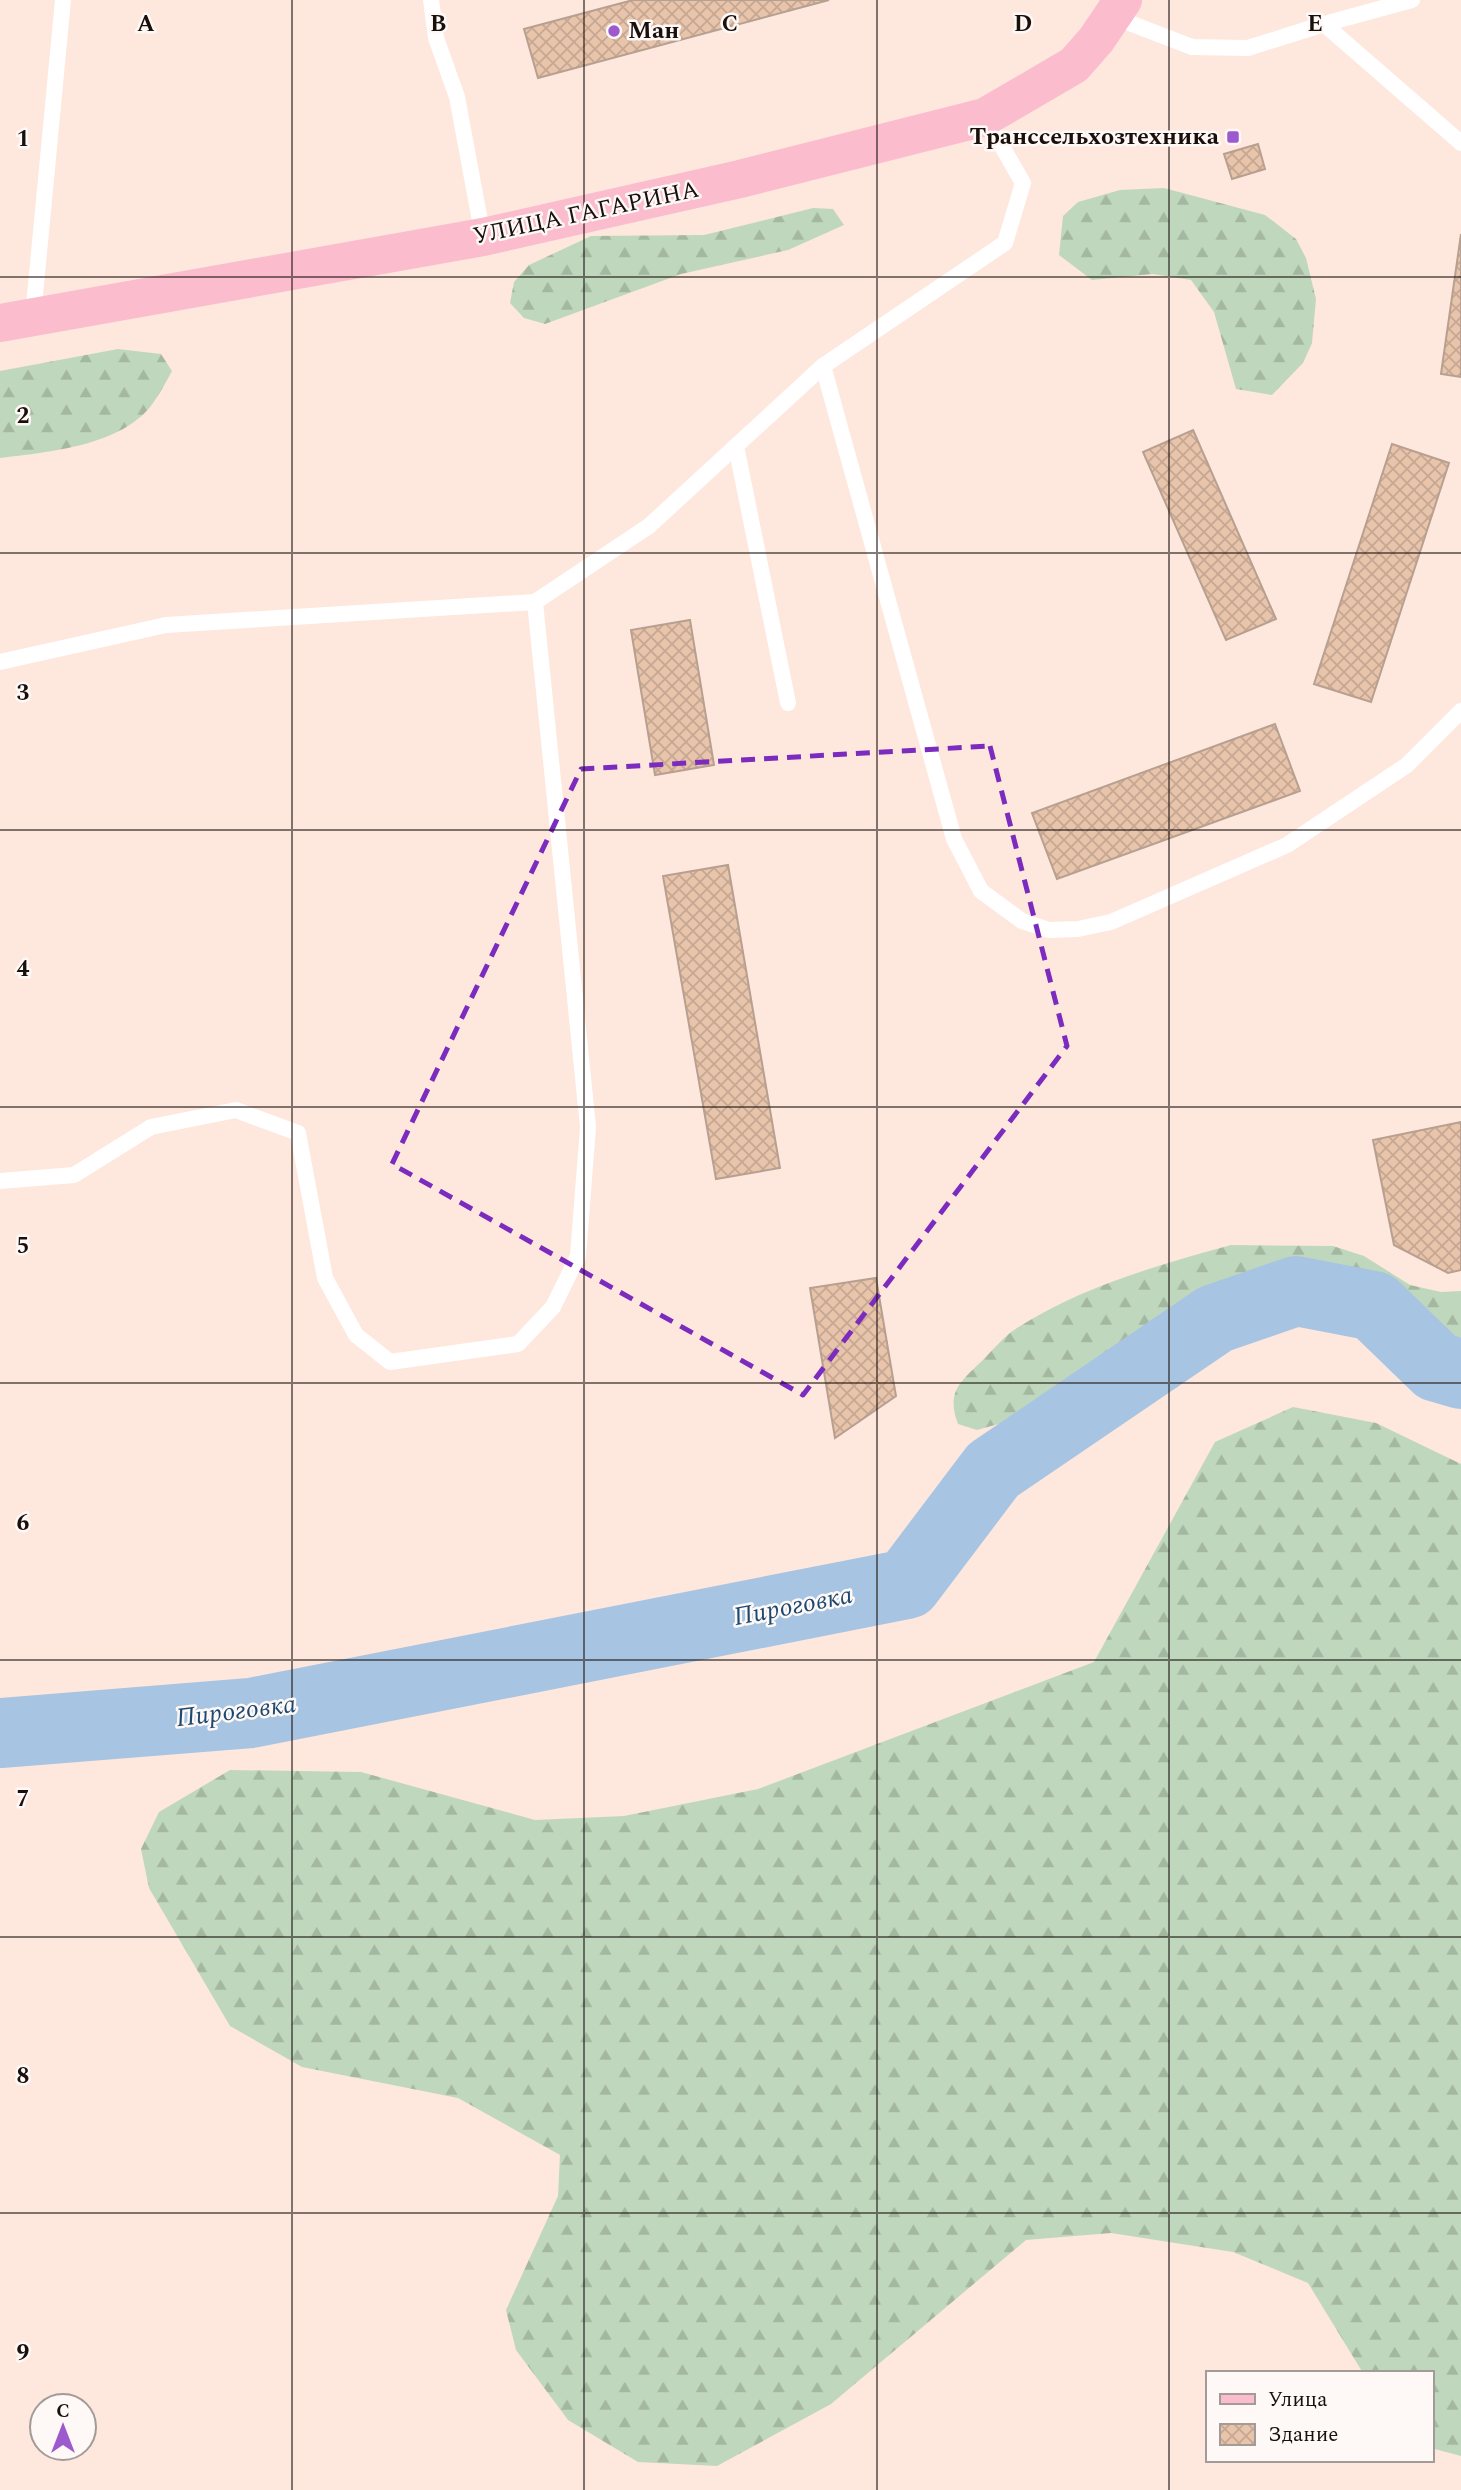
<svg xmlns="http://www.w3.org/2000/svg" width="1461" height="2490" font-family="Spectral,serif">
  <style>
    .forest { fill: url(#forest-firs) }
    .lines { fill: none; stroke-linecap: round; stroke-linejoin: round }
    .river { stroke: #a7c5e2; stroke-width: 70 }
    .building { fill: url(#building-cross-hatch); stroke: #b7a090; stroke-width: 2 }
    .service { stroke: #fff; stroke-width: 16 }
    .primary { stroke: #fbbccd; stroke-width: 38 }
    .marked { fill: none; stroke: #7b2cbf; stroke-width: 5; stroke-dasharray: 14 9; stroke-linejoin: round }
    .grid { fill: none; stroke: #19100c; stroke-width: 2; stroke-opacity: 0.55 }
    .poi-dot { fill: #9d59ce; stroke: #fef8f6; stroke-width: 2.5 }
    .labels { text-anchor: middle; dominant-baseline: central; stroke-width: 5; stroke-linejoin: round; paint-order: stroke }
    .poi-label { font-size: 24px; font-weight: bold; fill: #19100c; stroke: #fef8f6; text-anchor: start }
    .street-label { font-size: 24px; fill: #19100c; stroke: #fef8f6 }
    .water-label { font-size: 26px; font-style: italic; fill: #1c4971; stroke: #fef8f6 }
    .grid-label { font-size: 23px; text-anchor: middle; font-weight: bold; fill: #19100c; stroke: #fef8f6; stroke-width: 5; stroke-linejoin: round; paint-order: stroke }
  </style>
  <defs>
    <pattern id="forest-firs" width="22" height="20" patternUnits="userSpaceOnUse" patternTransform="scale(1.75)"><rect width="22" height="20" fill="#bfd8bd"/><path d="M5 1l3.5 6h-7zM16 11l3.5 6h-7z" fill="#a4b8a1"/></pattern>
    <pattern id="building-cross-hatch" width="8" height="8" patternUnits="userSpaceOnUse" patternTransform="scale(1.75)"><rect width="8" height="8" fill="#e8c4ab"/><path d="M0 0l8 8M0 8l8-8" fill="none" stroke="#c6a792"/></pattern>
  </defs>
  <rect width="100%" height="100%" fill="#fee7dd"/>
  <g class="forest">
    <polygon points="1164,188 1265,215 1296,239 1306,258 1316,299 1312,343 1303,363 1272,395 1236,389 1214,312 1191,280 1153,274 1092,280 1059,255 1063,216 1078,202 1120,190"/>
    <polygon points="813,208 833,209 844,225 788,250 681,274 545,324 524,318 510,303 514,282 529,265 591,236 704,235"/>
    <path d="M118,349L161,354L172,371C166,382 160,393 153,403C123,446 48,452 0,458V371Z"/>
    <path d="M1231,1245L1333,1246L1364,1256L1410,1285L1441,1292L1461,1291V1350L1415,1328L1375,1293L1305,1278L1242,1283L1197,1298L1009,1421L977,1430L958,1424C946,1392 960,1382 982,1361C993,1350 1004,1336 1017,1328C1081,1287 1158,1265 1231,1245Z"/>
    <polygon points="1293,1407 1376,1423 1461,1464 1461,2456 1431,2448 1431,2373 1363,2373 1308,2283 1233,2252 1111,2233 1026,2240 831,2404 717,2466 638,2462 568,2420 516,2350 506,2310 558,2196 560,2155 458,2098 302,2067 230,2026 149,1888 141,1849 159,1812 230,1770 361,1772 535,1820 624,1816 758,1789 1094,1662 1215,1442"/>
  </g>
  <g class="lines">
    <polyline class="river" points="0,1733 251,1713 907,1584 993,1470 1215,1319 1296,1291 1374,1306 1437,1367 1461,1374"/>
  </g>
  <g class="building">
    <polygon points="633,0 829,0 538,78 524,29"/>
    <polygon points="1258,144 1265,169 1232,179 1224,154"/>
    <polygon points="1461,234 1461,377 1441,374"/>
    <polygon points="1193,430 1276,619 1226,640 1143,452"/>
    <polygon points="1392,444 1449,463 1371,702 1314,684"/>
    <polygon points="690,620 714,765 655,775 631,630"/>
    <polygon points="1275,724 1300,791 1057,879 1032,813"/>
    <polygon points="728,865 780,1168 716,1179 663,876"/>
    <polygon points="1461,1122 1461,1270 1448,1273 1394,1245 1373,1140"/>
    <polygon points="876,1278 896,1396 835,1438 810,1288"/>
  </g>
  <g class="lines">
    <g class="service">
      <polyline points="431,0 436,38 457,97 483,237"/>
      <polyline points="1114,17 1192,47 1248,48 1324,24 1412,0"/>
      <polyline points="1324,24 1461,143"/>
      <polyline points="33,316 63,0"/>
      <polyline points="823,366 954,839 981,891 1022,921 1049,930 1078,929 1111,922 1287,845 1407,765 1461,711"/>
      <polyline points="736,446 788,703"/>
      <polyline points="0,662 166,625 535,602 649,526 823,366 1005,243 1023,183 985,117"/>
      <polyline points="0,1181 74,1175 151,1127 236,1110 298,1133 325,1278 356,1335 390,1362 518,1344 553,1307 578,1256 588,1127 535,602"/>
    </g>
    <polyline class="primary" points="0,323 483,237 740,179 985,117 1074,65 1096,40 1123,0"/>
  </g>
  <path class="marked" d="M990,746L1067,1046L803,1395L392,1164L581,769Z"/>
  <path class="grid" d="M292,0V2490M584,0V2490M877,0V2490M1169,0V2490M0,277H1461M0,553H1461M0,830H1461M0,1107H1461M0,1383H1461M0,1660H1461M0,1937H1461M0,2213H1461"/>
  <g class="poi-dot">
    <circle cx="614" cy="31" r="7"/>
    <rect x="1226" y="130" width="14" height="14" rx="3.5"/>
  </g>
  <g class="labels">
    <g class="poi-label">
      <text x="628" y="31">Ман</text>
      <text x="1219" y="137" text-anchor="end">Транссельхозтехника</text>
    </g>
    <g class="street-label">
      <text transform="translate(586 213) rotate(-12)">УЛИЦА ГАГАРИНА</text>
    </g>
    <g class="water-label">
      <text transform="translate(793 1606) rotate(-11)">Пироговка</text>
      <text transform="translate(236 1711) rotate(-7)">Пироговка</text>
    </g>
  </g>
  <g class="grid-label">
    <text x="146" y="31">A</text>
    <text x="438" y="31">B</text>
    <text x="730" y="31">C</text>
    <text x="1023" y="31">D</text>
    <text x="1315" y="31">E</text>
    <text x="23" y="146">1</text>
    <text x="23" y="423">2</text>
    <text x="23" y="700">3</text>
    <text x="23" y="976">4</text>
    <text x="23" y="1253">5</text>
    <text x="23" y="1530">6</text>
    <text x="23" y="1806">7</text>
    <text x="23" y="2083">8</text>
    <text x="23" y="2360">9</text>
  </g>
  <rect x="1206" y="2371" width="228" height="91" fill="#fef8f6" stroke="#a29b98" stroke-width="2"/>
  <rect x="1220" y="2394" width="35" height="10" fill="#fbbccd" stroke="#a29b98" stroke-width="2"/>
  <text x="1268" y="2406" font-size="21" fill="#19100c">Улица</text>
  <rect x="1220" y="2424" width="35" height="21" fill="url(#building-cross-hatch)" stroke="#a29b98" stroke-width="2"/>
  <text x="1268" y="2441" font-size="21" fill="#19100c">Здание</text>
  <g transform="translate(63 2427)"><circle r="33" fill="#fef8f6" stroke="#a29b98" stroke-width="2"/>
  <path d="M0-5L12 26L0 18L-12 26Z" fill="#9d59ce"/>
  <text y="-10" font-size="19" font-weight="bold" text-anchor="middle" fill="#19100c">С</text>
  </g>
</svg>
